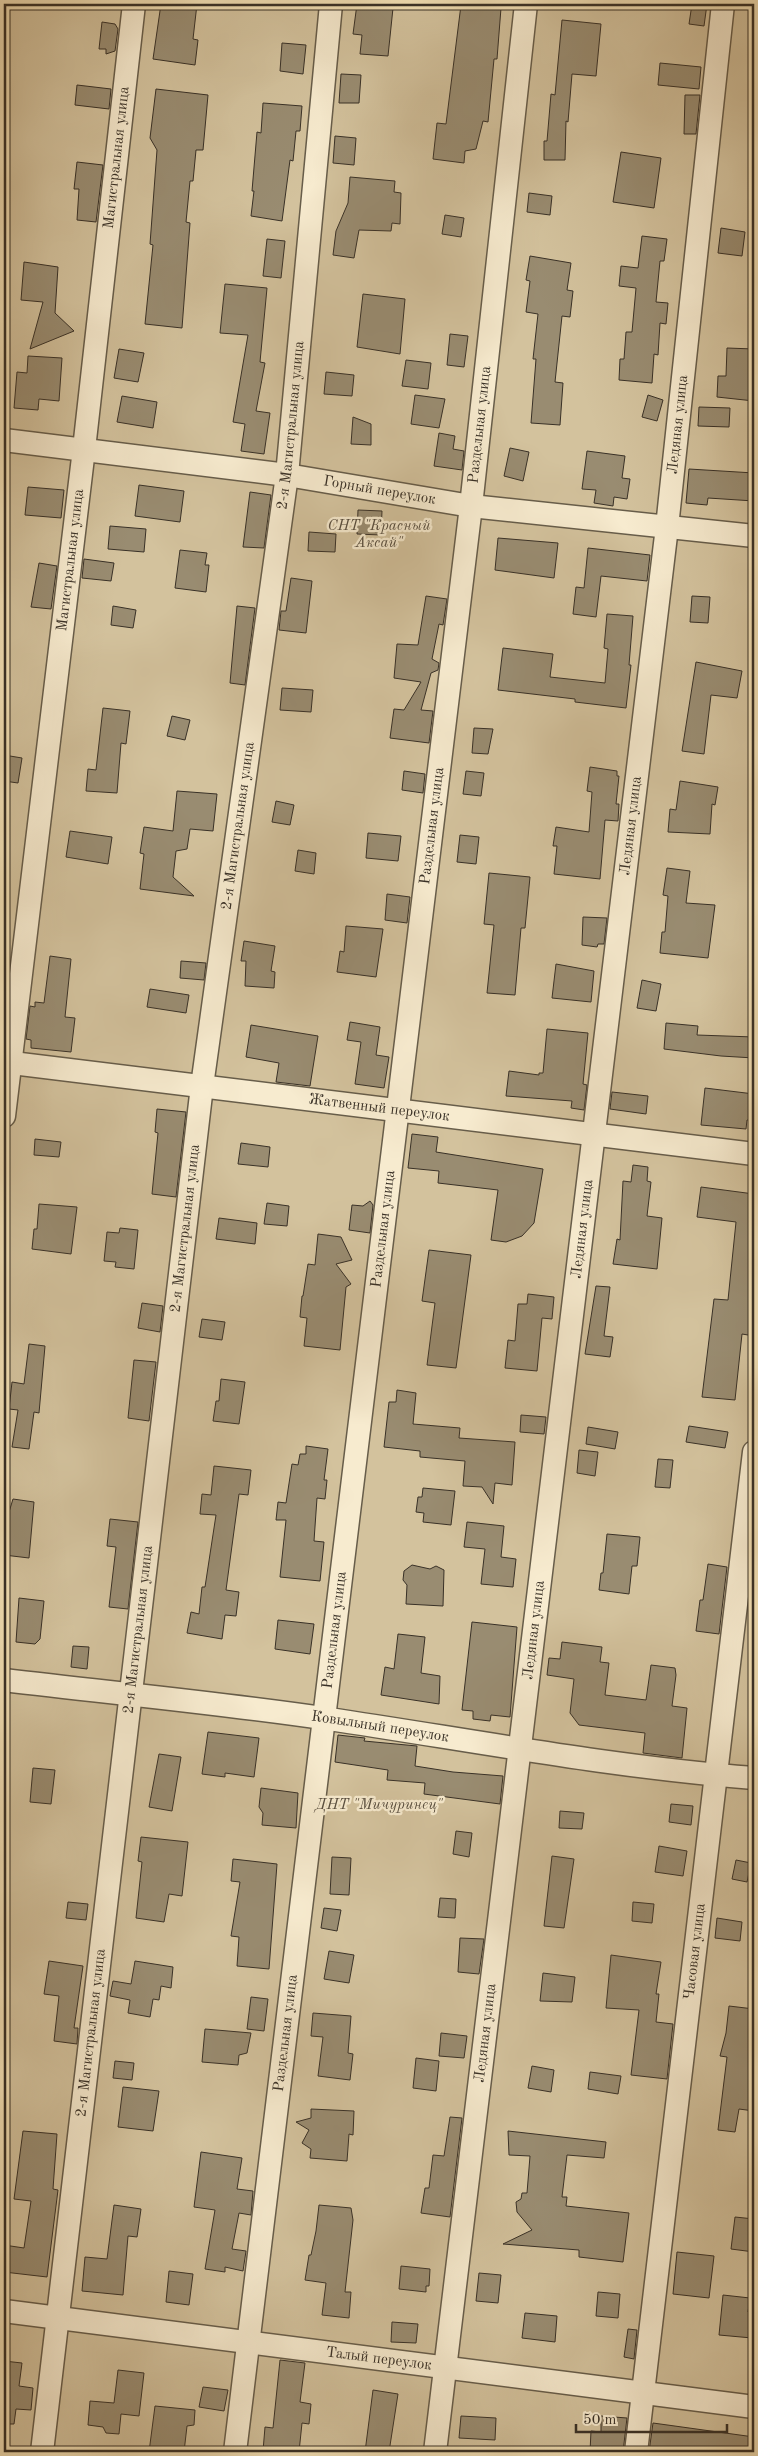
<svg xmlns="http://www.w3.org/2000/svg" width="758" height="2456" font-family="'Old Standard TT',serif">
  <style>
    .green { fill: #d3c29d; stroke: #867a62 }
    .building { fill: #998c71; stroke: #393127 }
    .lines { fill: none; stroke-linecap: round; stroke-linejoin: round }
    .minor-casing { stroke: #675d4a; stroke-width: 25 }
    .minor { stroke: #f7ebcf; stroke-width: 22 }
    .labels { text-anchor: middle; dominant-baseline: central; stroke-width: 4.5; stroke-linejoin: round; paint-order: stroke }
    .street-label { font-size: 15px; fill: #393127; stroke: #f7ebcf }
    .park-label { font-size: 15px; font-style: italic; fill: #584e3f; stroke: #f7ebcf }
  </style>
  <rect width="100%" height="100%" fill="#f2e0b5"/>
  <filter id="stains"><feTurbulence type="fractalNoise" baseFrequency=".004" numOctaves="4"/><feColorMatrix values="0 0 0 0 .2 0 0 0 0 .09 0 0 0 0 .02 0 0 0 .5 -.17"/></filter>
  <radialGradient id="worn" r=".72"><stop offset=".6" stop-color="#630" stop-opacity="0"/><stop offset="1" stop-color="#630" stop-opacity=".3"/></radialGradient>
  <rect class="green" x="4" y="4" width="750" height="2448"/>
  <g class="building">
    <polygon points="161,4 197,4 193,39 198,40 195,65 153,59"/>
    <polygon points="357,4 382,4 382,7 393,8 388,56 360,54 362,35 353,34"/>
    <polygon points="692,4 707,4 704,26 689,24"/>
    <polygon points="461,5 501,8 497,59 494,59 488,122 483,121 476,149 465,151 464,163 433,159 437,123 446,124"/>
    <polygon points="562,20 601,24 596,76 572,74 568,122 566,121 565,160 544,160 544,141 547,141 551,94 555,95"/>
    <polygon points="102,22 115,24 118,29 115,51 106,54 106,49 99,49"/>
    <polygon points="282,43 306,45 303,74 280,71"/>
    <polygon points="660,63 701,67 699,89 658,85"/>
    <polygon points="341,74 361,75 359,103 339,103"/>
    <polygon points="77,85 111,89 109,109 75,105"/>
    <polygon points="156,89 208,95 203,150 196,150 193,181 190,181 186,222 190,223 182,328 145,324 153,245 150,244 157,150 150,138"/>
    <polygon points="685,95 700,95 696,134 684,134"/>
    <polygon points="263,103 302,106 300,131 296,131 293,161 290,160 282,221 251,216 254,191 252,191 257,132 261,133"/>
    <polygon points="335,136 356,138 354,165 333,163"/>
    <polygon points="621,152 661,158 654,208 613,202"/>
    <polygon points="77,162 103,165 96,222 77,220 79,189 74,189"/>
    <polygon points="350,177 395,181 394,192 401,193 400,224 392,223 391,231 359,230 354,258 333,255 336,231 348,203"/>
    <polygon points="529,193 552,196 550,215 527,212"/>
    <polygon points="445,215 464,218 461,237 442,234"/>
    <polygon points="721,228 745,232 742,256 718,253"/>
    <polygon points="642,236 667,239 664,261 660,261 656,302 668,303 666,324 660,323 658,355 654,354 652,383 619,380 620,359 624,359 626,332 632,332 636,288 619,286 621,266 638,268"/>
    <polygon points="267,239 285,241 281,278 263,276"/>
    <polygon points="530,256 571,263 567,290 573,291 570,317 562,316 555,382 563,383 560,425 531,423 536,359 533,359 538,314 526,312 530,281 526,280"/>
    <polygon points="24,262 58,267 55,313 74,331 30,349 43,302 21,300"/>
    <polygon points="225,284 267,288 260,362 265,363 256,411 270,413 264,454 241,451 245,424 233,422 248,335 220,333"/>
    <polygon points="363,294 405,299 400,354 357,347"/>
    <polygon points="450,334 468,336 464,367 447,365"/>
    <polygon points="727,348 754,349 754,401 717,397 718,376 726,376"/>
    <polygon points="119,349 144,353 138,382 114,378"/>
    <polygon points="28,356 62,358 59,401 39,399 38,410 14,408 17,372 27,373"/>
    <polygon points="406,360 431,363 428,389 402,386"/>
    <polygon points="326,372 354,375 352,396 324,394"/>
    <polygon points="415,395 445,399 439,428 411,424"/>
    <polygon points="648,395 663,400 657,421 642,417"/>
    <polygon points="122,396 157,402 153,428 117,422"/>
    <polygon points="699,407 730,408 729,427 698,426"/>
    <polygon points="353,417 371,424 371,445 351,444"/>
    <polygon points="439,433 455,436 453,449 464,451 462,470 434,466"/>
    <polygon points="510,448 529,452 523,481 504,476"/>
    <polygon points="587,451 625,456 622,478 630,479 627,499 614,497 613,506 594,503 596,490 582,489"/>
    <polygon points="689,469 754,473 754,501 708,498 707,505 686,503"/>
    <polygon points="139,485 184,491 180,522 135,516"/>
    <polygon points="28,487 64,490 61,518 25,515"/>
    <polygon points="250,492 271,495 264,548 243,547"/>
    <polygon points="358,510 382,511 381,535 357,534"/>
    <polygon points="110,526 146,529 144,552 108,549"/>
    <polygon points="309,532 336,534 335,552 308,551"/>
    <polygon points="498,538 558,543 554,578 495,570"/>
    <polygon points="588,548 650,555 647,581 601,576 596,617 573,614 576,587 584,588"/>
    <polygon points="180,550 207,553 205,565 209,565 206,592 175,588"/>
    <polygon points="84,559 114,563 111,581 82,578"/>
    <polygon points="39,563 57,566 51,609 31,607"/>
    <polygon points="291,578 312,581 306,633 279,630 281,611 286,611"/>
    <polygon points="426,596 447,599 443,625 439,624 432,659 439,663 438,670 431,673 421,710 433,711 429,743 390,738 394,709 404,710 421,682 394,678 397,644 418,645"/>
    <polygon points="692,596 710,597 708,623 690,622"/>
    <polygon points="113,606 136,610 133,628 111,625"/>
    <polygon points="237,606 255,608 245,685 230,683"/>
    <polygon points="607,614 633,616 629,665 631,665 626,708 575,702 575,699 498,690 503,648 553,654 550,677 605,683 608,649 604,648"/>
    <polygon points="696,662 742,671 737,698 711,695 704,754 682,751"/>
    <polygon points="282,688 313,690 311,712 280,710"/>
    <polygon points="103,708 130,711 126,744 121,743 117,793 86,791 88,769 96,770"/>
    <polygon points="172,716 190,720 185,740 167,736"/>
    <polygon points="474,728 493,729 488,754 472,753"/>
    <polygon points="4,755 22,758 18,783 4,781"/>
    <polygon points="590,767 617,771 617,776 619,776 616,804 619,804 618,821 605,820 600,879 554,874 557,846 553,846 556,827 589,832 592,792 587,791"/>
    <polygon points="404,771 425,774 423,793 402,790"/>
    <polygon points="466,771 484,773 481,796 463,794"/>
    <polygon points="680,781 718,787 715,805 712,804 710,834 668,832 670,809 676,810"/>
    <polygon points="177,791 217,794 213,831 190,829 187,849 176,851 173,877 194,896 140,889 144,854 140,853 144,827 173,831"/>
    <polygon points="276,801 294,805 290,825 272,822"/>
    <polygon points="70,831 112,837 108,864 66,857"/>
    <polygon points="368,833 401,836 398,861 366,858"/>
    <polygon points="460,835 479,837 476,864 457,862"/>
    <polygon points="298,850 316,853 314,874 295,871"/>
    <polygon points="667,868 690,871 686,903 715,905 708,958 660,953 662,932 665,932 668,896 663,895"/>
    <polygon points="489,873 530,877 525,928 521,928 515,995 487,993 494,925 484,924"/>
    <polygon points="387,894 410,897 407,923 385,920"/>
    <polygon points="583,917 607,918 604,944 598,944 597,947 582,945"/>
    <polygon points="346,926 383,929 376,977 337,972 340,951 344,952"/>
    <polygon points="244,941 275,946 271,971 275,972 274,988 245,986 246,961 241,961"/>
    <polygon points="50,956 71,959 65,1017 75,1018 71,1052 31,1048 31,1040 26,1039 30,1006 35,1007 35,1002 44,1003"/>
    <polygon points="181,961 206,963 204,980 180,978"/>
    <polygon points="556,964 594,971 591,1002 552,998"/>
    <polygon points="642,980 661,984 656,1011 637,1008"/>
    <polygon points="150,989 189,995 186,1013 147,1007"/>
    <polygon points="350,1022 380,1027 376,1055 389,1057 384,1088 355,1084 361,1042 347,1040"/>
    <polygon points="666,1023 698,1026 697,1035 754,1037 754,1058 721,1056 664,1049"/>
    <polygon points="251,1025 318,1036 310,1086 276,1082 279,1063 246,1057"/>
    <polygon points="547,1029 588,1033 583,1084 587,1085 584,1110 571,1108 572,1101 506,1096 509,1071 539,1075 539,1073 543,1073"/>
    <polygon points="705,1088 754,1094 754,1120 747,1120 746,1129 701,1125"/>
    <polygon points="612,1092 648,1096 646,1114 610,1109"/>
    <polygon points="157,1109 186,1112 176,1197 152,1194 158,1133 155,1132"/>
    <polygon points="412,1134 438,1137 436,1152 543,1169 534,1223 522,1236 506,1242 491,1240 498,1190 438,1183 439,1171 408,1168"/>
    <polygon points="35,1139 61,1142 59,1157 34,1155"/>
    <polygon points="241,1143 270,1147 268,1167 238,1164"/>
    <polygon points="633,1165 648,1167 647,1181 651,1182 647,1216 662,1218 657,1269 613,1264 617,1239 620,1240 623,1181 631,1182"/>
    <polygon points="701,1187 754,1194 754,1336 742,1334 735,1400 702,1397 714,1299 728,1300 736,1222 697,1217"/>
    <polygon points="370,1201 373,1205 370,1233 349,1230 352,1205 363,1206"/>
    <polygon points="267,1203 289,1206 287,1226 264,1224"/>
    <polygon points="39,1204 77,1207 71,1254 32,1249 34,1229 37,1229"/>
    <polygon points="219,1218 257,1223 255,1244 216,1239"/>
    <polygon points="120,1228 138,1230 134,1269 115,1267 116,1262 104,1261 107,1232 119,1233"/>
    <polygon points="318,1234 341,1237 352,1260 336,1264 351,1284 346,1287 340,1350 304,1346 307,1318 300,1317 302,1296 303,1296 308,1264 315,1265"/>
    <polygon points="429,1250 471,1255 456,1368 427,1365 435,1303 422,1301"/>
    <polygon points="596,1286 610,1287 604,1336 613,1337 610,1357 585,1354"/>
    <polygon points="528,1294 554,1297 552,1319 542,1318 537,1371 505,1368 508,1340 515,1341 518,1304 527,1304"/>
    <polygon points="142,1303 163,1306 160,1332 138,1328"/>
    <polygon points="202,1319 225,1322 222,1340 199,1337"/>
    <polygon points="29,1344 45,1346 39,1413 34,1412 29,1449 12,1447 18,1410 9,1409 12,1382 24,1384"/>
    <polygon points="134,1360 156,1362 149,1421 128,1418"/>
    <polygon points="221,1379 245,1382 239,1424 213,1421 216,1401 219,1401"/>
    <polygon points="397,1390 416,1393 413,1424 460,1428 459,1438 515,1442 512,1485 495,1483 493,1504 482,1487 463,1486 465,1461 420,1457 420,1451 384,1447 389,1402 396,1402"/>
    <polygon points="521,1415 546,1417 544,1434 520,1432"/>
    <polygon points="689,1426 728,1432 725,1448 686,1442"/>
    <polygon points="588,1427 618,1432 615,1449 586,1444"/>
    <polygon points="306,1446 328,1449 324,1480 327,1480 325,1499 317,1498 314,1541 324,1542 320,1581 280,1577 286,1520 276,1520 278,1502 286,1503 292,1464 298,1465 300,1454 306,1454"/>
    <polygon points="579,1450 598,1452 595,1476 577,1473"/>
    <polygon points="658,1459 673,1460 670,1488 655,1487"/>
    <polygon points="214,1466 251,1470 248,1495 239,1494 226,1590 239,1592 236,1616 225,1615 222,1639 187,1633 191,1612 199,1614 202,1587 205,1587 216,1515 200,1514 202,1494 211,1495"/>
    <polygon points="423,1488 455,1491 451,1525 423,1522 424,1513 416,1512 418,1497 422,1497"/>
    <polygon points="13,1499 34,1502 29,1558 4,1555 4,1512 9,1512"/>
    <polygon points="110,1519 138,1522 128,1609 109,1607 116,1547 107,1546"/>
    <polygon points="467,1522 504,1526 501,1557 516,1559 513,1587 481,1584 485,1549 464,1547"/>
    <polygon points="607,1534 640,1537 637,1566 632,1566 629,1594 599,1590 601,1573 603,1573"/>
    <polygon points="708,1564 727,1567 719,1634 696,1631 700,1600 703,1600"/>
    <polygon points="412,1565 430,1569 436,1566 444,1570 443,1606 406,1604 407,1585 403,1580 404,1571"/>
    <polygon points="19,1598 44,1601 40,1639 35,1644 16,1642"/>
    <polygon points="278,1620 314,1624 310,1654 275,1649"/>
    <polygon points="472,1622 517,1627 510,1717 491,1715 490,1721 473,1719 473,1711 462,1710"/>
    <polygon points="398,1634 425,1637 421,1673 440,1676 439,1704 381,1695 385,1667 394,1669"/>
    <polygon points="562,1642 602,1647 600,1662 609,1663 605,1695 646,1700 651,1665 675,1668 676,1675 672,1706 687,1708 682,1758 643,1753 645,1733 579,1725 570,1713 574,1679 547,1675 549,1658 560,1659"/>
    <polygon points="73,1646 89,1647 87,1669 71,1667"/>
    <polygon points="208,1732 259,1738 254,1777 225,1773 225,1777 202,1774"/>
    <polygon points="338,1735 365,1738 364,1741 417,1746 415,1766 453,1772 503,1776 500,1804 424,1794 425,1783 387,1780 388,1770 335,1762"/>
    <polygon points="159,1754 181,1757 172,1811 149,1807"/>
    <polygon points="33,1768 55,1770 51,1804 30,1802"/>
    <polygon points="261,1788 298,1793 296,1828 262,1825 263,1813 259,1807"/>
    <polygon points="671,1804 693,1806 691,1825 669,1822"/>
    <polygon points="560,1811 584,1813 582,1829 559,1828"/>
    <polygon points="456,1831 472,1833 469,1857 453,1854"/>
    <polygon points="141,1837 188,1842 182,1896 169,1894 164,1922 136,1918 142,1862 138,1861"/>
    <polygon points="659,1846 687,1851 683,1876 655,1872"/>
    <polygon points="552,1856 574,1859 564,1928 544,1926"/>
    <polygon points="332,1857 351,1858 349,1895 330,1894"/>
    <polygon points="233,1859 277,1864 269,1969 237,1966 239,1937 231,1936 240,1882 231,1881"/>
    <polygon points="736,1860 751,1863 747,1882 732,1879"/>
    <polygon points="440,1898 456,1899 455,1918 438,1917"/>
    <polygon points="68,1902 88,1904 86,1920 66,1918"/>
    <polygon points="633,1902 654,1904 652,1923 632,1921"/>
    <polygon points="324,1908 341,1910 337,1931 321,1928"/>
    <polygon points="717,1918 742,1922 740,1941 715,1938"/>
    <polygon points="460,1938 484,1939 479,1974 458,1972"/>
    <polygon points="329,1951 354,1955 349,1983 324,1979"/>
    <polygon points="611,1955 661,1962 656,1994 659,1994 656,2022 673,2024 667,2079 631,2075 639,2010 606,2008"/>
    <polygon points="49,1961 83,1966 74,2028 78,2028 77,2044 54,2041 59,1996 44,1994"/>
    <polygon points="135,1961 173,1967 171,1988 161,1986 159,2000 153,1999 150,2017 128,2013 130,2000 110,1996 113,1981 131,1984"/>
    <polygon points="543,1973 575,1977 572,2002 540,2001"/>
    <polygon points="251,1997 268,1999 264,2031 247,2029"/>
    <polygon points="729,2006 754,2009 754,2111 739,2109 735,2132 718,2130 727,2057 720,2056 726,2033"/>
    <polygon points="313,2013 351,2016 348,2053 353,2054 350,2080 318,2076 323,2037 311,2036"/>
    <polygon points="205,2029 251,2033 247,2053 239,2055 238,2065 202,2062"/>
    <polygon points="441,2033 467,2036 464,2058 439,2056"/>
    <polygon points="416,2058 439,2061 436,2091 413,2088"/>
    <polygon points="115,2061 134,2063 132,2080 113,2078"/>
    <polygon points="532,2066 554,2070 551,2092 528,2088"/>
    <polygon points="590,2072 621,2076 618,2094 588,2089"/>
    <polygon points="123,2087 159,2091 153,2131 118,2127"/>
    <polygon points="311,2109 354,2111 353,2135 349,2134 347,2161 310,2158 311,2149 302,2143 309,2130 296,2122 311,2118"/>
    <polygon points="450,2117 462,2118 450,2217 421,2213 425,2188 429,2188 433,2155 444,2156"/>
    <polygon points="23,2131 57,2134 53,2189 58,2190 47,2277 4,2272 4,2245 24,2248 31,2201 14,2199"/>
    <polygon points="508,2131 606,2142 604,2158 567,2155 562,2197 567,2197 566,2206 629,2213 623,2262 579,2257 579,2250 503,2244 532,2230 517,2212 516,2202 521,2199 522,2193 527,2193 530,2156 509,2155"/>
    <polygon points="201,2152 242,2158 237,2189 253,2191 251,2215 239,2213 232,2249 246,2251 243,2271 225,2267 225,2272 205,2269 215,2210 194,2207"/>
    <polygon points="114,2205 141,2209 137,2237 128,2236 123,2295 82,2291 85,2257 107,2259"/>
    <polygon points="319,2205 351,2208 353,2220 345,2292 351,2292 349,2318 322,2315 326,2283 305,2280 309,2255 311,2255 316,2231"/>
    <polygon points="735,2217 754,2219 754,2252 731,2249"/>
    <polygon points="677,2252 714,2256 709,2298 673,2294"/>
    <polygon points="401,2266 430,2269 429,2286 426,2286 426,2292 399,2289"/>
    <polygon points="169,2271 193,2274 189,2305 166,2302"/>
    <polygon points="479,2273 501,2275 498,2303 476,2301"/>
    <polygon points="598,2292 620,2294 618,2318 596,2316"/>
    <polygon points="723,2295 750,2298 748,2312 754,2313 752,2338 719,2335"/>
    <polygon points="525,2313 557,2316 555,2342 522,2338"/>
    <polygon points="392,2322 418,2324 416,2343 391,2342"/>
    <polygon points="628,2329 637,2330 634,2359 624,2357"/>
    <polygon points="280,2360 305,2363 300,2402 311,2404 309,2424 302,2423 299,2452 263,2451 265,2427 273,2428"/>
    <polygon points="4,2361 22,2363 19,2386 33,2388 31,2410 16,2409 14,2424 4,2424"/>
    <polygon points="118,2370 144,2373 139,2416 121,2414 119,2434 106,2433 103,2427 88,2425 90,2401 114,2403"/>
    <polygon points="203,2387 228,2390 224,2411 199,2407"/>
    <polygon points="373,2390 398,2394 389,2452 365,2452"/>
    <polygon points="155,2406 195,2410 194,2425 187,2426 184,2452 149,2452"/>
    <polygon points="461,2416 496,2418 495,2440 459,2438"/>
    <polygon points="601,2416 627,2418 623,2452 606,2450 606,2452 590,2452 591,2431 601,2432"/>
    <polygon points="653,2423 754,2437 754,2452 649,2452"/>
  </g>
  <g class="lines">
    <g class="minor-casing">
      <g id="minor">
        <path id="s1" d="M4,440L287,475L471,506L754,536"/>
        <path id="s2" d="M4,1062L754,1154"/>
        <path id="s3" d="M4,1116L84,449L134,4"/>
        <path id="s4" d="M4,1680C112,1693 221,1703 329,1719C470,1740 612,1767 754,1778"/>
        <path id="s5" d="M4,2311L754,2407"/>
        <path id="s6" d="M42,2452L202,1086L287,475L331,4"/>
        <path id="s7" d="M235,2452L471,506L526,4"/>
        <path id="s8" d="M435,2452L667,527L723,4"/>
        <path id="s9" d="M636,2452L754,1452"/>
      </g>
    </g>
    <use href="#minor" class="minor"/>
  </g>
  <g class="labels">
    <g class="street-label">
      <text stroke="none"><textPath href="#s3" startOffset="965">Магистральная улица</textPath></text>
      <text stroke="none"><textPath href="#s7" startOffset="2042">Раздельная улица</textPath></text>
      <text stroke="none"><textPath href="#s8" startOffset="2042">Ледяная улица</textPath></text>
      <text stroke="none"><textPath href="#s6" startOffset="2042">2-я Магистральная улица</textPath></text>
      <text stroke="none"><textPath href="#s1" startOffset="379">Горный переулок</textPath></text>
      <text stroke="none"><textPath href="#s3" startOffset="560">Магистральная улица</textPath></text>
      <text stroke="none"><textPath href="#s6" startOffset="1638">2-я Магистральная улица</textPath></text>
      <text stroke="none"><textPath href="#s7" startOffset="1638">Раздельная улица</textPath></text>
      <text stroke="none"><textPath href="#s8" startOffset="1638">Ледяная улица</textPath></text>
      <text stroke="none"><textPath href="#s2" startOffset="378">Жатвенный переулок</textPath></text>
      <text stroke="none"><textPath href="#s6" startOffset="1232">2-я Магистральная улица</textPath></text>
      <text stroke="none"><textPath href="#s7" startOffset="1232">Раздельная улица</textPath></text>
      <text stroke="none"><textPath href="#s8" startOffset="1232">Ледяная улица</textPath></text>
      <text stroke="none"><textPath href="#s6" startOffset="828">2-я Магистральная улица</textPath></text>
      <text stroke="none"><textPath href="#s7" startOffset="828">Раздельная улица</textPath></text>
      <text stroke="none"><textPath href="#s8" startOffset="828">Ледяная улица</textPath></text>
      <text stroke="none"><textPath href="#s4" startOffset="379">Ковыльный переулок</textPath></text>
      <text stroke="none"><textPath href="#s9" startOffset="504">Часовая улица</textPath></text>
      <text stroke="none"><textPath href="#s6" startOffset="422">2-я Магистральная улица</textPath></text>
      <text stroke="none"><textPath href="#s7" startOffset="422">Раздельная улица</textPath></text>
      <text stroke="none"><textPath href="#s8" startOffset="422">Ледяная улица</textPath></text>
      <text stroke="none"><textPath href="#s5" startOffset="378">Талый переулок</textPath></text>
    </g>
    <g class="park-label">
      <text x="379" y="526">СНТ "Красный<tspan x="379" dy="17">Аксай"</tspan></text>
      <text x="379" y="1805">ДНТ "Мичуринец"</text>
    </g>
  </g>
  <rect width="758" height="2456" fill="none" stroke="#f2e0b5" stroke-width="20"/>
  <rect x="5" y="5" width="748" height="2446" fill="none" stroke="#393127" stroke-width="2.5"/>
  <rect x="10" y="10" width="738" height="2436" fill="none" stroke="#393127"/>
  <path d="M576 2424v8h151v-8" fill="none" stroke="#393127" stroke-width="2.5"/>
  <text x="583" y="2424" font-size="15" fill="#393127" stroke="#f7ebcf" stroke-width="4" paint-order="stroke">50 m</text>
  <rect width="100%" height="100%" filter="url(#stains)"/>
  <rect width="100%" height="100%" fill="url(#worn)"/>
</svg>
